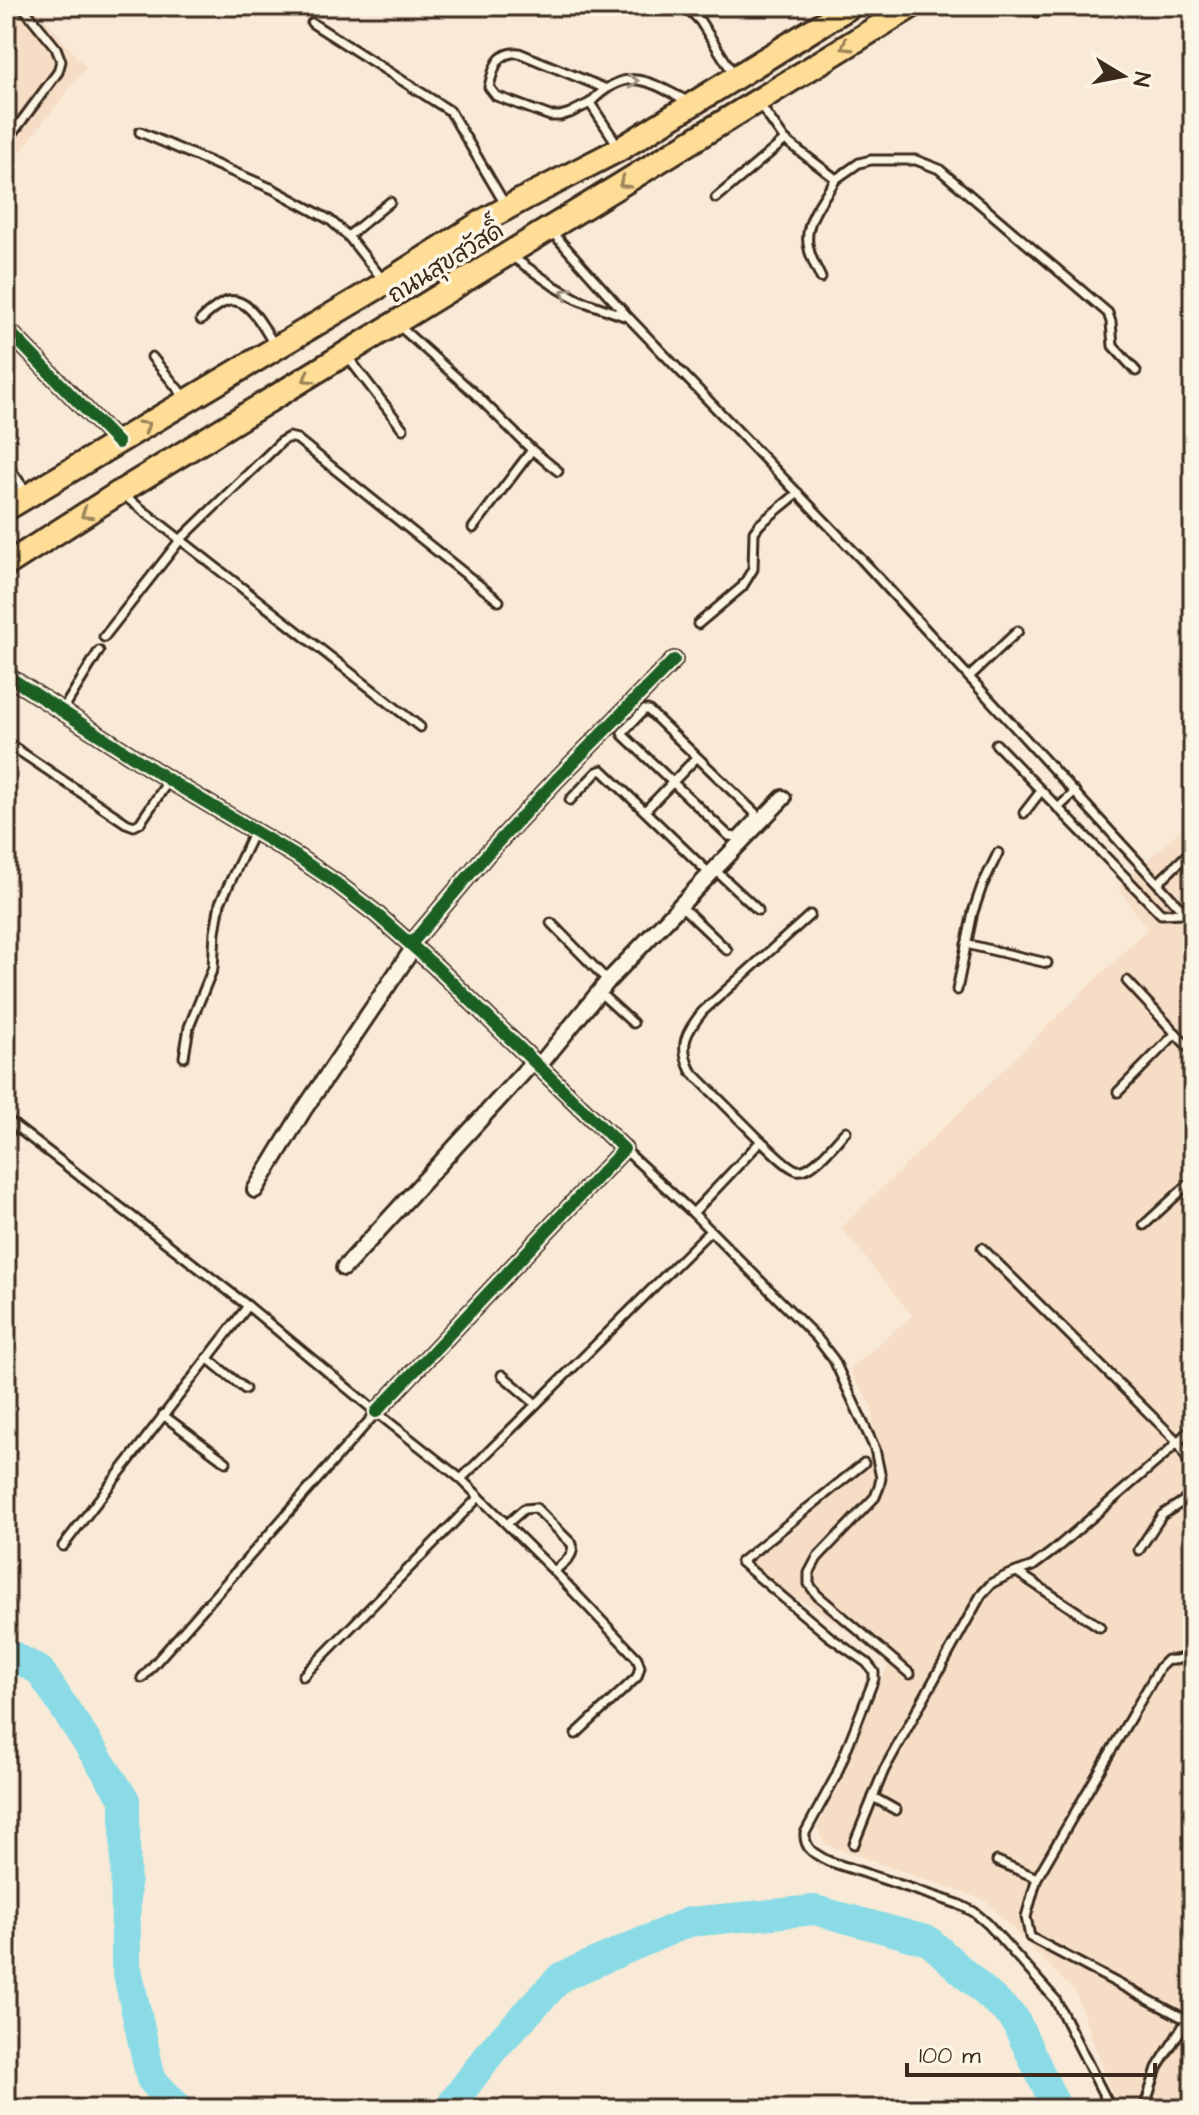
<svg xmlns="http://www.w3.org/2000/svg" width="1199" height="2115" font-family="'Architects Daughter','Playpen Sans Thai',sans-serif">
  <style>
    .built { fill: #f6ddc6 }
    .lines { fill: none; stroke-linecap: round; stroke-linejoin: round }
    .river { stroke: #8adbe5; stroke-width: 30 }
    .service-casing { stroke: #3b2a1e; stroke-width: 13 }
    .minor-casing { stroke: #3b2a1e; stroke-width: 20 }
    .primary-casing { stroke: #3b2a1e; stroke-width: 28 }
    .service { stroke: #fcf5e5; stroke-width: 7 }
    .minor { stroke: #fcf5e5; stroke-width: 14 }
    .primary { stroke: #fedd96; stroke-width: 22 }
    .cycleway-casing { stroke: #fcf5e5; stroke-width: 17 }
    .cycleway { stroke: #1b5e20; stroke-width: 12 }
    .oneway { stroke: #9c845a }
    .oneway2 { stroke: #9c9082 }
    .labels { text-anchor: middle; dominant-baseline: central; stroke-width: 7; stroke-linejoin: round; paint-order: stroke }
    .street-label { font-size: 24px; fill: #3b2a1e; stroke: #fcf5e5 }
  </style>
  <rect width="100%" height="100%" fill="#f9ead7"/>
  <filter id="ink" filterUnits="userSpaceOnUse"><feTurbulence type="fractalNoise" baseFrequency=".0125" numOctaves="2"/><feDisplacementMap in="SourceGraphic" scale="16" xChannelSelector="R" yChannelSelector="G"/><feConvolveMatrix kernelMatrix="1 2 1 2 8 2 1 2 1" color-interpolation-filters="sRGB"/></filter>
  <g filter="url(#ink)">
    <g class="built">
      <polygon points="6,6 34,6 86,68 6,170"/>
      <polygon points="1193,819 1193,2109 1118,2109 1075,1992 984,1900 824,1844 817,1827 825,1813 891,1658 744,1564 876,1457 872,1407 849,1370 912,1315 841,1228 1147,929 1118,887"/>
    </g>
    <g class="lines">
      <g class="river">
        <polyline points="6,1652 40,1671 125,1800 126,1965 151,2079 179,2109"/>
        <polyline points="448,2109 494,2048 561,1977 689,1922 815,1910 929,1941 1014,2018 1057,2109"/>
      </g>
      <g class="service-casing">
        <g id="service">
          <polyline points="686,6 700,21 733,73"/>
          <polyline points="1037,12 1044,6"/>
          <polyline points="312,23 450,111 506,206"/>
          <polyline points="758,102 785,140 836,179 859,163 871,160 916,160 939,169 1108,313 1111,322 1113,346 1136,371"/>
          <path d="M590,103L570,113L560,116H550L496,96L489,87C493,69 497,51 519,53L604,88"/>
          <polyline points="140,132 273,189 330,220 348,236 383,280"/>
          <polyline points="6,142 58,72 61,61 56,48 22,6"/>
          <path d="M619,147L590,103C627,65 647,80 687,101"/>
          <polyline points="716,198 785,140"/>
          <polyline points="552,232 629,318 862,560 1193,922"/>
          <polyline points="348,236 390,202"/>
          <polyline points="511,256 554,286 579,300 627,317"/>
          <path d="M821,278C817,269 811,259 809,249C802,224 823,199 836,179"/>
          <path d="M201,320C207,314 214,308 221,304C247,289 264,329 275,346"/>
          <polyline points="398,325 475,394 532,450 473,528"/>
          <polyline points="347,356 403,429"/>
          <polyline points="152,357 186,399"/>
          <polyline points="532,450 558,471"/>
          <polyline points="122,494 420,727"/>
          <polyline points="698,624 742,587 753,569 754,532 760,524 798,493"/>
          <polyline points="104,637 181,539 282,441 289,437 297,439 499,601"/>
          <polyline points="969,677 1018,631"/>
          <polyline points="62,711 99,651"/>
          <polyline points="6,742 126,823 134,826 140,823 169,780"/>
          <polyline points="996,744 1161,914 1184,913"/>
          <polyline points="570,800 597,772 602,770 710,874"/>
          <polyline points="1058,808 1075,792"/>
          <polyline points="645,811 697,757 648,710 644,710 622,733 623,735 729,836 737,837 754,818 755,813 697,757"/>
          <polyline points="1024,813 1041,791"/>
          <polyline points="714,869 758,910"/>
          <polyline points="1158,883 1193,849"/>
          <polyline points="680,905 727,950"/>
          <polyline points="551,923 608,981"/>
          <polyline points="966,944 1047,963"/>
          <polyline points="1127,981 1193,1052"/>
          <polyline points="957,990 973,912 982,886 998,853"/>
          <polyline points="599,992 633,1023"/>
          <polyline points="184,1057 189,1027 213,968 215,932 220,903 254,832"/>
          <polyline points="1118,1092 1176,1033"/>
          <polyline points="6,1119 248,1306 376,1412 461,1479 710,1231"/>
          <polyline points="6,1136 14,1125"/>
          <path d="M761,1141C770,1148 786,1167 797,1170C812,1174 836,1141 846,1131"/>
          <polyline points="624,1149 693,1213 817,1338 834,1360 875,1449 881,1478 879,1487 875,1497 817,1558 809,1573 809,1584 817,1595 910,1674"/>
          <path d="M693,1213L761,1141L691,1071C678,1045 686,1032 703,1011L810,915"/>
          <polyline points="1144,1225 1193,1180"/>
          <polyline points="982,1248 1178,1442 1193,1470"/>
          <polyline points="207,1358 245,1389"/>
          <polyline points="502,1375 536,1404"/>
          <polyline points="163,1415 226,1462"/>
          <path d="M864,1463L741,1562L830,1637L867,1663L874,1672V1679L836,1776L805,1833C804,1849 815,1854 828,1861L958,1904L974,1912L988,1924L1055,1999L1111,2109"/>
          <polyline points="461,1479 554,1571 637,1658 640,1667 637,1677 576,1734"/>
          <path d="M507,1524L524,1509L536,1508L572,1544C575,1557 563,1563 554,1571"/>
          <polyline points="63,1546 248,1306"/>
          <polyline points="1139,1550 1162,1515 1193,1495"/>
          <polyline points="1017,1572 1100,1627"/>
          <polyline points="303,1676 479,1497"/>
          <polyline points="142,1678 376,1413"/>
          <polyline points="896,1810 873,1797 884,1770 981,1595 992,1583 1008,1575 1033,1566 1053,1551 1163,1456 1193,1427"/>
          <polyline points="854,1844 873,1797"/>
          <polyline points="997,1861 1037,1878"/>
          <path d="M1187,2020L1030,1937L1026,1917L1037,1878L1160,1667L1167,1660C1179,1661 1185,1658 1193,1650"/>
          <polyline points="1144,2109 1157,2068 1187,2020 1193,2024"/>
        </g>
      </g>
      <g class="minor-casing">
        <g id="minor">
          <polyline points="6,328 118,443"/>
          <polyline points="6,469 25,496"/>
          <polyline points="6,675 177,785 296,856 336,883 375,913 435,966 624,1149 376,1412"/>
          <polyline points="411,944 487,854 556,780 674,660"/>
          <polyline points="538,1067 608,981 783,798"/>
          <polyline points="255,1190 303,1111 414,947"/>
          <polyline points="344,1268 533,1062"/>
        </g>
      </g>
      <g class="primary-casing">
        <g id="primary">
          <polyline points="6,509 385,283 483,221 529,196 620,149 851,6"/>
          <polyline points="6,565 120,492 912,6"/>
        </g>
      </g>
      <use href="#service" class="service"/>
      <use href="#minor" class="minor"/>
      <use href="#primary" class="primary"/>
      <g class="cycleway-casing">
        <g id="cycleway">
          <polyline points="6,328 118,443"/>
          <polyline points="6,675 177,785 296,856 336,883 375,913 435,966 624,1149 376,1412"/>
          <polyline points="411,944 487,854 556,780 674,660"/>
        </g>
      </g>
      <use href="#cycleway" class="cycleway"/>
    </g>
    <defs><path id="oneway-chevron" d="M-2-3.5L2.5 0L-2 3.5" fill="none" stroke-width="1.6" stroke-linecap="round" stroke-linejoin="round" transform="scale(2)"/></defs>
    <g class="oneway">
      <use href="#oneway-chevron" transform="translate(846 46) rotate(149)"/>
      <use href="#oneway-chevron" transform="translate(624 183) rotate(148)"/>
      <use href="#oneway-chevron" transform="translate(308 378) rotate(149)"/>
      <use href="#oneway-chevron" transform="translate(145 426) rotate(-31)"/>
      <use href="#oneway-chevron" transform="translate(86 514) rotate(147)"/>
    </g>
    <g class="oneway2">
      <use href="#oneway-chevron" transform="translate(633 81) rotate(-3)"/>
      <use href="#oneway-chevron" transform="translate(566 293) rotate(-151)"/>
    </g>
  </g>
  <g class="labels">
    <g class="street-label">
      <text transform="translate(446 263) rotate(-32)">ถนนสุขสวัสดิ์</text>
    </g>
  </g>
  <rect width="1199" height="2115" fill="none" stroke="#fcf5e5" stroke-width="32"/>
  <rect x="16" y="16" width="1167" height="2083" fill="none" stroke="#3b2a1e" stroke-width="3" filter="url(#ink)"/>
  <g transform="translate(1123 76) rotate(100)" stroke="#fcf5e5" stroke-width="6" paint-order="stroke">
  <path d="M0-6L14 30L0 20L-14 30Z" fill="#3b2a1e"/>
  <text y="-12" font-size="22" font-weight="bold" text-anchor="middle" fill="#3b2a1e">N</text>
  </g>
  <path d="M907 2063v12h248v-12" fill="none" stroke="#3b2a1e" stroke-width="4"/>
  <text x="919" y="2063" font-size="24" fill="#3b2a1e" stroke="#fcf5e5" stroke-width="6" paint-order="stroke">100 m</text>
</svg>
